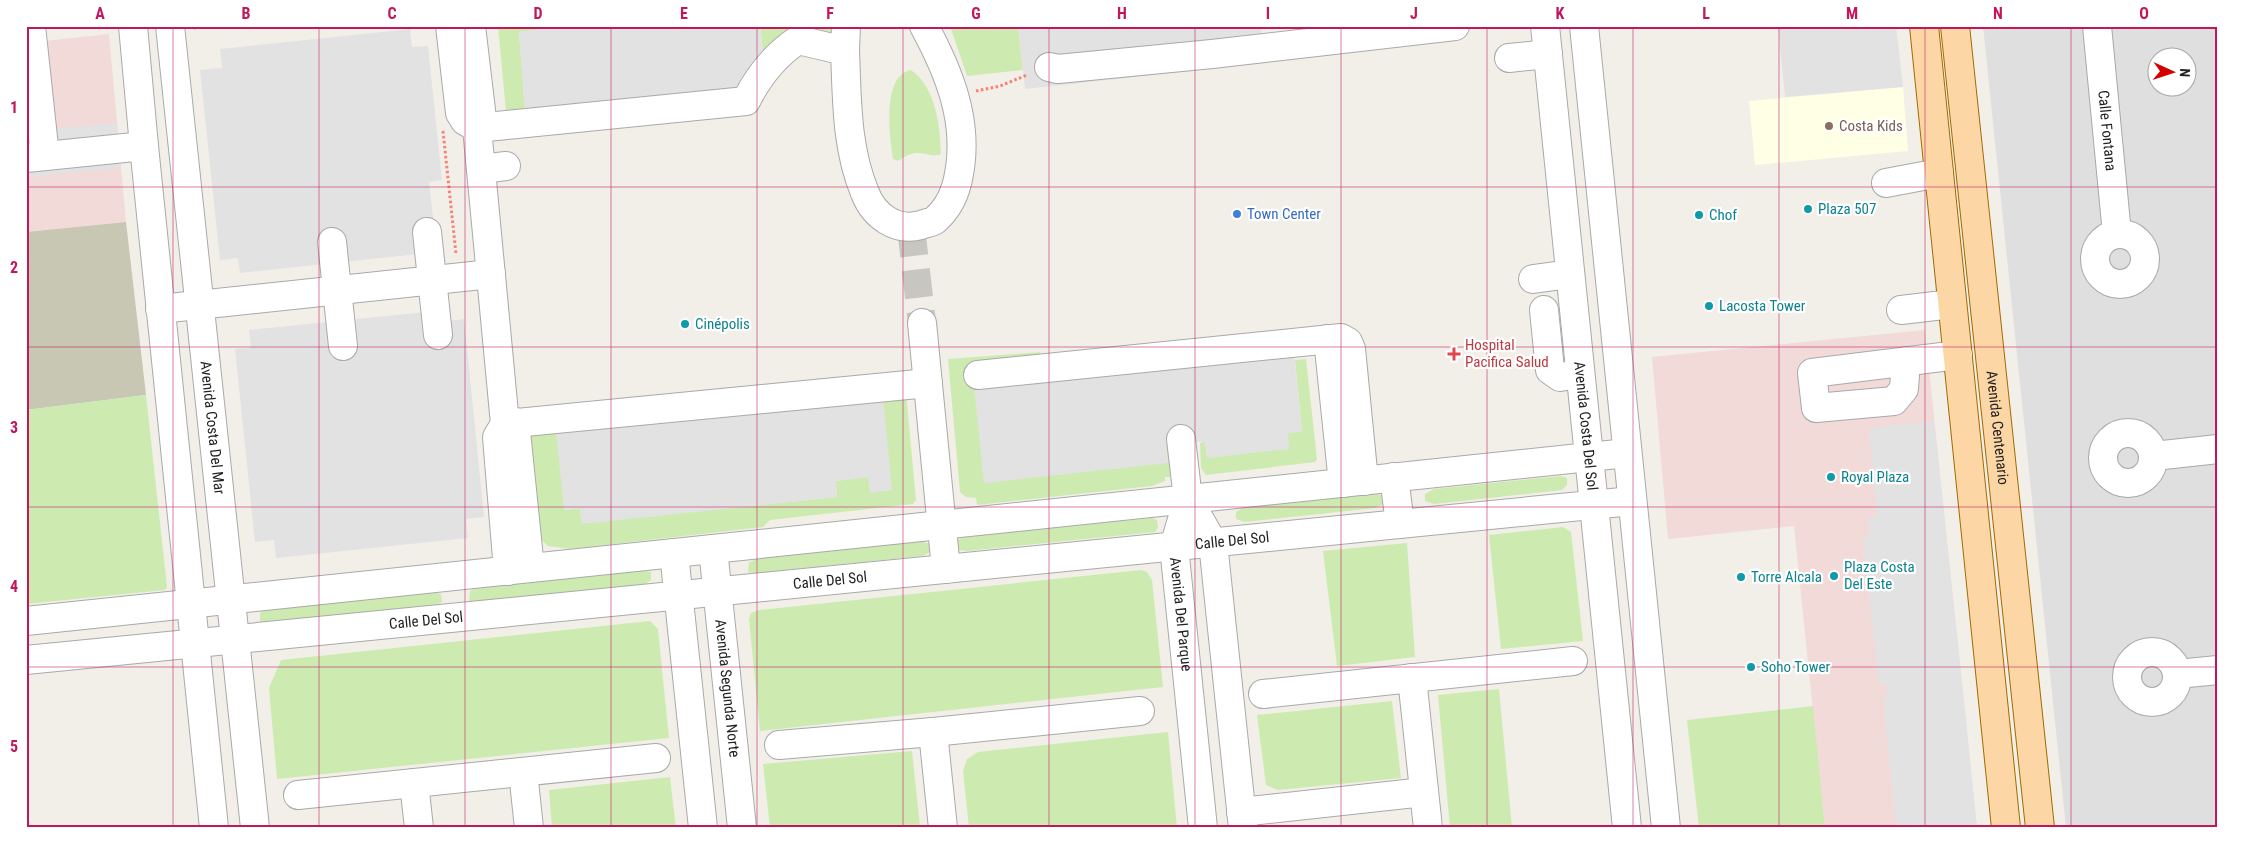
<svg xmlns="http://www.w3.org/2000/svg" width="2244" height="854" font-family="'Roboto Condensed',sans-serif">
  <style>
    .residential { fill: #e0dfdf; fill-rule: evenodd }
    .commercial { fill: #f2dad9 }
    .education { fill: #ffffe5 }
    .construction { fill: #c7c7b4 }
    .grass { fill: #cdebb0 }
    .parking { fill: #e2e2e2 }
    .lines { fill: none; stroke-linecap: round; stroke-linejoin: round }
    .minor-tunnel { stroke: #c8c6c1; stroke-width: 28; stroke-dasharray: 28 14; stroke-linecap: butt }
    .minor-casing { stroke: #a9a9a9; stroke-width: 30 }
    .major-casing { stroke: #a06b00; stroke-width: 30 }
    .path { stroke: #fa8072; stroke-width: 3; stroke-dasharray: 2.5 2.5; stroke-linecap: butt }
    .minor { stroke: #fff; stroke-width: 28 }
    .major { stroke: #fcd6a4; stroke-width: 28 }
    .grid { fill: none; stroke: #c2185b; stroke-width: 1; stroke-opacity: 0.55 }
    .education-dot { fill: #8d6e63; stroke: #fff; stroke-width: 2 }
    .culture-dot { fill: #0f9aa8; stroke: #fff; stroke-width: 2 }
    .shop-dot { fill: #3f7fe0; stroke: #fff; stroke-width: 2 }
    .health-dot { fill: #e0444e; stroke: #fff; stroke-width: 2 }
    .labels { text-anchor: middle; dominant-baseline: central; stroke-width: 4.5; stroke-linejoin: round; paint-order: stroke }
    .education-label { font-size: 15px; fill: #785e54; stroke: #fff; text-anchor: start }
    .street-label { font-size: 15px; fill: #222; stroke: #fff }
    .culture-label { font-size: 15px; fill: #0d838f; stroke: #fff; text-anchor: start }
    .shop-label { font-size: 15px; fill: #366cbe; stroke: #fff; text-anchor: start }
    .health-label { font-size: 15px; fill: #be3a42; stroke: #fff; text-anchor: start }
    .neatline { fill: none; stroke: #c2185b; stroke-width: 2 }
    .grid-label { font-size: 16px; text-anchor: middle; font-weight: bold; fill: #c2185b }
  </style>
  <rect width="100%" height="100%" fill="#f2efe9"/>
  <path class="residential" d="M1983,26H2218V828H2066ZM2156,58H2186V88H2156Z"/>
  <g class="commercial">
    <polygon points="109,34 126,222 26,232 26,43"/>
    <polygon points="1925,330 1977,828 1825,828 1794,526 1668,539 1652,357"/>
  </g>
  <polygon class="education" points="1903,87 1908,151 1755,165 1749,101"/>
  <polygon class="construction" points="126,222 146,395 26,410 26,232"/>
  <g class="grass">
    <polygon points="498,26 535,26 536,30 519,32 525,110 506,112"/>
    <polygon points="760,26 835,26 833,35 764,61"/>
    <polygon points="950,26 1018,26 1023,70 967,76"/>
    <path d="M911,70C936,87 940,126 941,154C929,160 920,144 898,161L893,159C890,137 881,76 911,70Z"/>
    <polygon points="1041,352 1033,361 1168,463 1166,446 1171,448 1171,477 1165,477 1165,481 1152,486 977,505 976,498 966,497 960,492 948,359"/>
    <polygon points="1306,359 1317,459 1315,462 1206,475 1201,468 1200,443 1205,441 1207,458 1287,433 1302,431 1295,360"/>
    <polygon points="906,393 916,500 913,504 770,520 763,527 570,549 548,546 537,536 530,432 556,428 565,510 580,508 582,523 837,497 835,481 868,477 883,395"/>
    <polygon points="146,395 167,587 165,590 26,604 26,410"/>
    <polygon points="1561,476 1567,478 1567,485 1562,490 1434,504 1425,501 1425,494 1434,489"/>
    <polygon points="1374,493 1383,496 1383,504 1376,508 1245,522 1236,519 1236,512 1244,507"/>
    <polygon points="1152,518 1157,520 1158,528 1155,532 967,551 957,550 957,540 966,536"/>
    <polygon points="1563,527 1571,532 1583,641 1501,649 1489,535"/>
    <polygon points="921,541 930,544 930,552 923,556 758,573 748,572 749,563 757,558"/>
    <polygon points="1407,543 1415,657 1337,666 1323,551"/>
    <polygon points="642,570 651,572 651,580 644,585 480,602 469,601 470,591 478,586"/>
    <polygon points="1141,570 1147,572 1152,580 1163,687 760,731 749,619 751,613 759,610"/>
    <polygon points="433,592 441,594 442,602 434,606 270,623 260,622 260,613 269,608"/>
    <polygon points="650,621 658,629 669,738 277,779 269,688 281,660"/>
    <polygon points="1499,689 1512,828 1450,828 1438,695"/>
    <polygon points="1392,701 1401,778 1278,790 1266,785 1257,715"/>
    <polygon points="1813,706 1825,828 1699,828 1687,720"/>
    <polygon points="1168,732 1177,828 969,828 963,771 967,759 978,752"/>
    <polygon points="912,751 920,826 770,828 763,764"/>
    <polygon points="670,777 676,828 552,828 549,790"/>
  </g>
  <g class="parking">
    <polygon points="535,26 760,26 766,84 525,110 519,32 535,30"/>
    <polygon points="1018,26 1261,26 1264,63 1025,89"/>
    <polygon points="1778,26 1896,26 1903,87 1785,97"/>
    <polygon points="410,29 412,47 428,46 442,180 429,182 437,252 240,273 238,258 220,260 200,70 222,68 220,49"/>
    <polygon points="26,50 53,129 117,123 121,168 26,177"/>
    <polygon points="446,310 448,321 464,319 484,517 466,519 468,538 276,558 274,540 255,542 235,349 251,348 249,330"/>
    <polygon points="1292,333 1302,432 1288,433 1289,449 1207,458 1205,441 1166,446 1168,463 984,483 972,367"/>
    <polygon points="881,377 892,490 870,493 868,477 836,481 837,497 582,524 580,508 564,510 554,411"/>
    <polygon points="1934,421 1963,691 1977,828 1896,828 1883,698 1887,698 1886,685 1879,685 1863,537 1870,536 1868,518 1877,516 1869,428"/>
  </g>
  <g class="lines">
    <polyline class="minor-tunnel" points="911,228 922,323"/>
    <g class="minor-casing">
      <g id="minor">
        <polyline points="31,26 45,156"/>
        <polyline points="133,26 144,146 214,828"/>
        <path id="s1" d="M170,26L255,828"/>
        <path d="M450,26L460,113L465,121L477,128L746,101C758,77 775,55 798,40L845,51L846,26"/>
        <polyline points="471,26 483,127"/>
        <path id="s2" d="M1545,26L1627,828"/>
        <polyline points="1584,26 1666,828"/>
        <path id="s3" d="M2097,26L2117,234"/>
        <path d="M845,51C847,98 846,148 865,193C874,216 896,232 921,225C925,223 931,223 935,220C949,208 956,192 959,174C969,121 949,72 924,26"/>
        <polyline points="1509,58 1548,54"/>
        <polyline points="1049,67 1058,69 1212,54 1455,26"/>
        <polyline points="477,128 505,424"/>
        <polyline points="26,158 144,146"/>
        <polyline points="481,169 506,166"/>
        <polyline points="1886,183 1939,173"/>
        <polyline points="427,232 438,335"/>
        <circle cx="2120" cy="259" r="25"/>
        <polyline points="332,242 343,346"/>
        <polyline points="1533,279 1570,274"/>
        <polyline points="160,309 491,274"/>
        <polyline points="1544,310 1550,370 1560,377 1580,374"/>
        <polyline points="1901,310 1952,304"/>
        <polyline points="922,323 946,569"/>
        <polyline points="1328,339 1343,483"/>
        <polyline points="1906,361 1904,389 1894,401 1816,408 1812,373 1958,355"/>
        <polyline points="978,375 1341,338 1348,342 1351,349 1364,481"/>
        <polyline points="515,422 530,568"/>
        <circle cx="2128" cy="458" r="25"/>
        <path id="s4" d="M1181,439L1188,499L1174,547L1203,828"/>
        <polyline points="2154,456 2218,449"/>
        <polyline points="1394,477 1400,524"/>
        <polyline points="1188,499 1213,543 1243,828"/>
        <path id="s5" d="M713,549L742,828"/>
        <polyline points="674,553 703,828"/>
        <polyline points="508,571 497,437 505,424 928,383"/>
        <polyline points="26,621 1627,453"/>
        <circle cx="2152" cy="677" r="25"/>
        <path id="s6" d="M26,660L1632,501"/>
        <polyline points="2177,674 2218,670"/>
        <polyline points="1412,678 1428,828"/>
        <polyline points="1263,694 1573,661"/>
        <polyline points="933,732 943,828"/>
        <polyline points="779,745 933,732 1140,711"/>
        <polyline points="523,772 529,828"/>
        <polyline points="414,783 419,828"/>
        <polyline points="298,795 656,758"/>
        <polyline points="1241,812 1424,792"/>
      </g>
    </g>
    <g class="major-casing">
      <g id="major">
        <polyline points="1924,26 2006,828"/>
        <path id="s7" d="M1955,26L2040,828"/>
      </g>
    </g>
    <g class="path">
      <polyline points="194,28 204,26"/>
      <polyline points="976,91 1000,86 1027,75"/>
      <polyline points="443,131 456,254"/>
    </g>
    <use href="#minor" class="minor"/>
    <use href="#major" class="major"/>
  </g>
  <path class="grid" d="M173,26V828M319,26V828M465,26V828M611,26V828M757,26V828M903,26V828M1049,26V828M1195,26V828M1341,26V828M1487,26V828M1633,26V828M1779,26V828M1925,26V828M2071,26V828M26,187H2218M26,347H2218M26,507H2218M26,667H2218"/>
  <circle class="education-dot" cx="1829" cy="126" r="5"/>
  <g class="culture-dot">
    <circle cx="1808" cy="209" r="5"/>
    <circle cx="1699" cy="215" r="5"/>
    <circle cx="1709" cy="306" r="5"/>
    <circle cx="685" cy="324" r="5"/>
    <circle cx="1831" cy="477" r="5"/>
    <circle cx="1834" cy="576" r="5"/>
    <circle cx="1741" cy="577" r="5"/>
    <circle cx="1751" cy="667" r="5"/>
  </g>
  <circle class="shop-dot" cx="1237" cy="214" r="5"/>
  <path class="health-dot" d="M1451.5 346.5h5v5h5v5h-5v5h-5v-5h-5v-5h5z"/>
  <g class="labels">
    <g class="education-label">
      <text x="1839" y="126">Costa Kids</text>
    </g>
    <g class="street-label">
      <text stroke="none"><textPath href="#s3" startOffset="105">Calle Fontana</textPath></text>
      <text stroke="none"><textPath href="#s1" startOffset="404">Avenida Costa Del Mar</textPath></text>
      <text stroke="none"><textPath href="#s2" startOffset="402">Avenida Costa Del Sol</textPath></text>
      <text stroke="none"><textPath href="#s7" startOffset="404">Avenida Centenario</textPath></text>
      <text stroke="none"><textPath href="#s6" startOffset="1212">Calle Del Sol</textPath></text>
      <text stroke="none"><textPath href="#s6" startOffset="808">Calle Del Sol</textPath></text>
      <text stroke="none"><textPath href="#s4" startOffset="178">Avenida Del Parque</textPath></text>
      <text stroke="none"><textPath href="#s6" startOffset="402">Calle Del Sol</textPath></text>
      <text stroke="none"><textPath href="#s5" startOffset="140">Avenida Segunda Norte</textPath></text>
    </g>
    <g class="culture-label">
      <text x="1818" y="209">Plaza 507</text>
      <text x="1709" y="215">Chof</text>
      <text x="1719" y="306">Lacosta Tower</text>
      <text x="695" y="324">Cinépolis</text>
      <text x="1841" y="477">Royal Plaza</text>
      <text x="1844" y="567">Plaza Costa<tspan x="1844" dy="17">Del Este</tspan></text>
      <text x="1751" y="577">Torre Alcala</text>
      <text x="1761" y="667">Soho Tower</text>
    </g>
    <g class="shop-label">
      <text x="1247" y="214">Town Center</text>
    </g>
    <g class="health-label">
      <text x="1465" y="345">Hospital<tspan x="1465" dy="17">Pacifica Salud</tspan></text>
    </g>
  </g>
  <rect width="2244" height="854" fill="none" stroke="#ffffff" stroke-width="55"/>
  <g transform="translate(2172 72) rotate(93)"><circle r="24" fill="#ffffff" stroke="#a7a7a7"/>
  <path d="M0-4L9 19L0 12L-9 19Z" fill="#d40000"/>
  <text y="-8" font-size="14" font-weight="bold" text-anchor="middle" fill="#222222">N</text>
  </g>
  <rect x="28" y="28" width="2188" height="798" class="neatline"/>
  <g class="grid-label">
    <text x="100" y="19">A</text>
    <text x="246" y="19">B</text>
    <text x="392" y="19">C</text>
    <text x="538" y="19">D</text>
    <text x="684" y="19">E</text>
    <text x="830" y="19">F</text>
    <text x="976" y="19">G</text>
    <text x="1122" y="19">H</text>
    <text x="1268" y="19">I</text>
    <text x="1414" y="19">J</text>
    <text x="1560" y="19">K</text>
    <text x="1706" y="19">L</text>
    <text x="1852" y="19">M</text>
    <text x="1998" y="19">N</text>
    <text x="2144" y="19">O</text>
    <text x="14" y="113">1</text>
    <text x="14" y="273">2</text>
    <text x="14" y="433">3</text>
    <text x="14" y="592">4</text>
    <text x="14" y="752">5</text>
  </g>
</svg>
